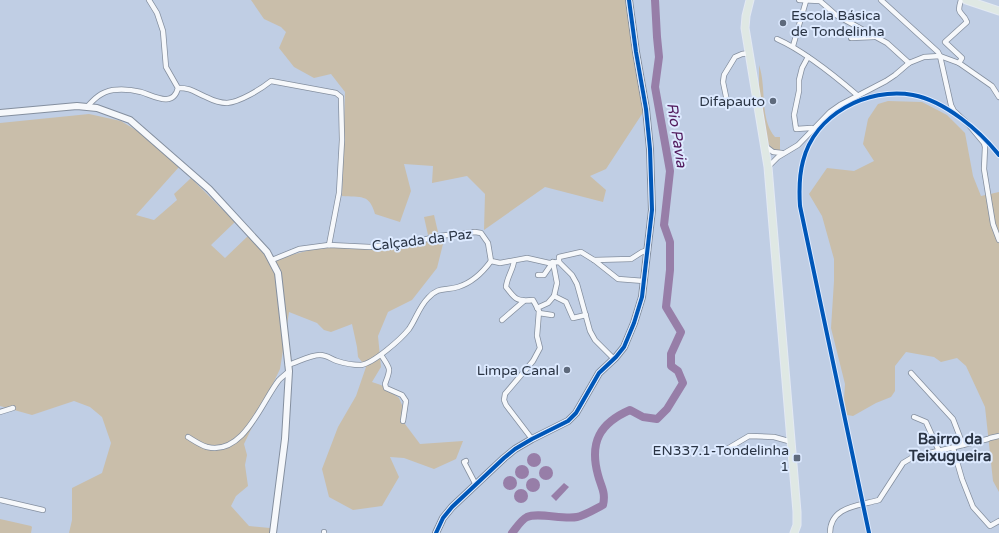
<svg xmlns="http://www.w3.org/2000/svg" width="999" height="533" font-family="'Varela Round',sans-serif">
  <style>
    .green { fill: #c9beaa }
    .water { fill: #977ea8 }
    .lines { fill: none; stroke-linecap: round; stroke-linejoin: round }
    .river { stroke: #977ea8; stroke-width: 8 }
    .street-casing { stroke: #848f9f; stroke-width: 6 }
    .secondary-casing { stroke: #848f9f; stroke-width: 8 }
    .primary-casing { stroke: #e3e9f3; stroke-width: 9 }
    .street { stroke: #f6f8fb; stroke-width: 4.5 }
    .secondary { stroke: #f6f8fb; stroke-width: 6 }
    .primary { stroke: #dfe8e4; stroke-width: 7 }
    .cycleway-casing { stroke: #ddeaff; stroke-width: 6 }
    .cycleway { stroke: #0057b8; stroke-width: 4 }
    .poi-dot { fill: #5e6a7c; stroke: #ddeaff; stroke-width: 1.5 }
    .labels { text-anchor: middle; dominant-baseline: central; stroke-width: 4; stroke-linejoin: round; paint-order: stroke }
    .poi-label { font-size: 14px; fill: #2a3444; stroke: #ddeaff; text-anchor: end }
    .street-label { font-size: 14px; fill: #2a3444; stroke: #ddeaff }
    .water-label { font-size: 15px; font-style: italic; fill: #521b5d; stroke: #ddeaff }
    .neighbourhood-label { font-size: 15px; font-weight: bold; fill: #2a3444; stroke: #ddeaff }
  </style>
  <rect width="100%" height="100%" fill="#c0cee4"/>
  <g class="green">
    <path d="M251,0H629L644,111L606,169L590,176L606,190L603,202L545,187L484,230L485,194L467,176L432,183L433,166L404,164L411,191L400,222L375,214C369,193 361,198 342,196L345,92L331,74L314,78L294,67L279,48L286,32L281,27L264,19Z"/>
    <path d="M759,65C767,88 759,118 775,137H780V152H776L767,143L757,88L759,84Z"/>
    <polygon points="888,101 922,102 947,115 965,133 973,176 981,196 999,192 999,492 993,481 985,407 966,366 957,358 941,362 934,357 906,352 895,366 895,391 891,397 876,403 853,416 847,415 844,399 845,384 831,328 834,281 834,259 822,216 809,194 827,168 854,171 874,161 863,144 868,119 878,104"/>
    <polygon points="89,114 121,121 139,132 179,167 136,215 154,220 177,200 174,194 191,178 235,222 211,245 225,258 249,235 272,260 314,249 444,240 437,268 412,300 388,312 378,336 381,367 372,382 381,385 399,398 402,405 405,424 420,444 463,441 456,459 434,469 404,458 390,457 399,477 382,506 353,510 329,497 322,469 338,427 356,396 366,367 358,357 357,347 352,324 331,332 324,330 317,323 289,312 280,369 244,444 247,455 245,465 248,486 236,496 231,506 249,526 270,528 271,533 69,533 72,520 72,488 102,473 111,443 102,417 90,407 74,401 32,415 0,406 0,123"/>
    <polygon points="434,215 438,232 428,235 424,217"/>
    <polygon points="0,519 31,526 32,527 31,533 0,533"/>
  </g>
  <g class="water">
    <circle cx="534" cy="460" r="7"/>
    <circle cx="522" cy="472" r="7"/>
    <circle cx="546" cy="473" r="7"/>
    <circle cx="510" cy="483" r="7"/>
    <circle cx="533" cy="485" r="7"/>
    <polygon points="564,483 569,487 556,501 551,496"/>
    <circle cx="521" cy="496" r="7"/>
  </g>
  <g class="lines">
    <path class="river" d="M512,533C517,527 521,520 527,517C538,512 564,520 577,517C586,515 595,509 603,505C606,492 601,487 598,475C589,442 600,423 630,410L643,417L657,419L667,409L683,383L678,371L671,366V354L681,332L666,307L670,270V242L664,225L670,171L655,87L659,57L657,37L655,0"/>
    <g class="street-casing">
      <g id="street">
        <polyline points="799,0 820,1 836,15 887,43 909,63"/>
        <polyline points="881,0 938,52 940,56 951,105 954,111 969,125 984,143 985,147 984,169 993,224 999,240"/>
        <polyline points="851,38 874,37"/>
        <path d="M777,39C804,51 835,76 857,95"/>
        <polyline points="793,46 806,1"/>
        <polyline points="808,57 802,68 799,80 799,91 794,115 796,129 811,128 814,129"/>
        <path d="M959,63L962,58L945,42L967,22C962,10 956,16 961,0"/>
        <path d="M178,88C192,88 194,92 206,97C212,100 221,103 227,103C240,102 261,89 271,81L336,93L341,97L342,140L339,193L329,245"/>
        <polyline points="728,106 723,82 724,75 735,57 742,54 749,53"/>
        <path d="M87,107C94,99 101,92 113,90C121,89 133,90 141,92C154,96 173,108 178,88L166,67L163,31L157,13L149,0"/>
        <polyline points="765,146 773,152 782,153"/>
        <polyline points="768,167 778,157 798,145 830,112 840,105 886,81 895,75 909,63 924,57 940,56 959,63 992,86 999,97"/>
        <polyline points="272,260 299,249 329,245 370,247 415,242 439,236 475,232 481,233 488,243 491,261 500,263 527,258 549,263 559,262 572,275 577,284 590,331 595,340 614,359"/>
        <polyline points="594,260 631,259 642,252 648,250"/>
        <path d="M514,261C513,270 507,277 506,287C515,299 517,302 533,300L539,311L537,336L540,348L533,361L505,394L504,400L506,405L532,439"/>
        <polyline points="559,262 559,257 581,252 594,260 618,279 644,281"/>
        <polyline points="538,275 544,275 553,262"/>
        <polyline points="554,296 566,302 573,318 586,315"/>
        <polyline points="537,308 548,303 554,296 557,283 553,262"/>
        <polyline points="539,313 552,315"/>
        <polyline points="502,320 524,301"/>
        <path d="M381,355C391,370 391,368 385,384L386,388L402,395L406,401L403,421"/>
        <path d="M288,365C298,362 310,355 320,355C327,355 331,359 337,361C343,363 354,365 361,365C374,363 401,339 409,329C416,319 419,307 428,298C439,286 445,291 458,287C471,283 483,272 491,261"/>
        <polyline points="911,373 953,419 963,445"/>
        <polyline points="0,412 13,408"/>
        <polyline points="914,417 926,422 939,451"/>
        <path d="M188,437C193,440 200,445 207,447C244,456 262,401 279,380C282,377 286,374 289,371"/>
        <polyline points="990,438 999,436"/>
        <polyline points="953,448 962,479 973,507 990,526 999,521"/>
        <polyline points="727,449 749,436 774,437 792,442"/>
        <polyline points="466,461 464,462 476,485"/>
        <polyline points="0,500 43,510"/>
        <polyline points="324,533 324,532"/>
        <path d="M830,533C830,506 859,506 879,500L903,463L913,457L988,439"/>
      </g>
    </g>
    <g class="secondary-casing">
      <g id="secondary">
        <polyline points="0,113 77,106 97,108 130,120 209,189 267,252 278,273 289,371 285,439 273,533"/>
        <polyline points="436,533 443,518 452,507 504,458 515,449 532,439 568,421 576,413 599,373 616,357 624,347 634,323 642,297 652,210 650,149 646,109 636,52 629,0"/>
      </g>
    </g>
    <g class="primary-casing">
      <g id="primary">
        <polyline points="750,0 746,16 745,28 768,167 797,512 797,525 794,533"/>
        <polyline points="966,0 999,11"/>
      </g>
    </g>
    <use href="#street" class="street"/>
    <use href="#secondary" class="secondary"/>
    <use href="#primary" class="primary"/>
    <g class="cycleway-casing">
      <g id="cycleway">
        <polyline points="436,533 443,518 452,507 504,458 515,449 532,439 568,421 576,413 599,373 616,357 624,347 634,323 642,297 652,210 650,149 646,109 636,52 629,0"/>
        <path d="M869,533L800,206C799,191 799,176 803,161C815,114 867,87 913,95C945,101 980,131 999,155"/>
      </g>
    </g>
    <use href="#cycleway" class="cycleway"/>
  </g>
  <g class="poi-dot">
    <circle cx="783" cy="23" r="4"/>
    <circle cx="773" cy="101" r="4"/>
    <circle cx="567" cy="370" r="4"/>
    <rect x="793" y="454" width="8" height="8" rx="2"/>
  </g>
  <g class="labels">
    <g class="poi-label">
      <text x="791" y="15" text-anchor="start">Escola Básica<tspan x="791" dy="16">de Tondelinha</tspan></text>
      <text x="765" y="101">Difapauto</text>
      <text x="559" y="370">Limpa Canal</text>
      <text x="789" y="450">EN337.1-Tondelinha<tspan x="789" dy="16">1</tspan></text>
    </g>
    <g class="street-label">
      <text transform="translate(422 240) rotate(-7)">Calçada da Paz</text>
    </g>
    <g class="water-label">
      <text transform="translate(677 135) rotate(81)">Rio Pavia</text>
    </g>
    <g class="neighbourhood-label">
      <text x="950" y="439">Bairro da<tspan x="950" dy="17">Teixugueira</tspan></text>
    </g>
  </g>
</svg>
